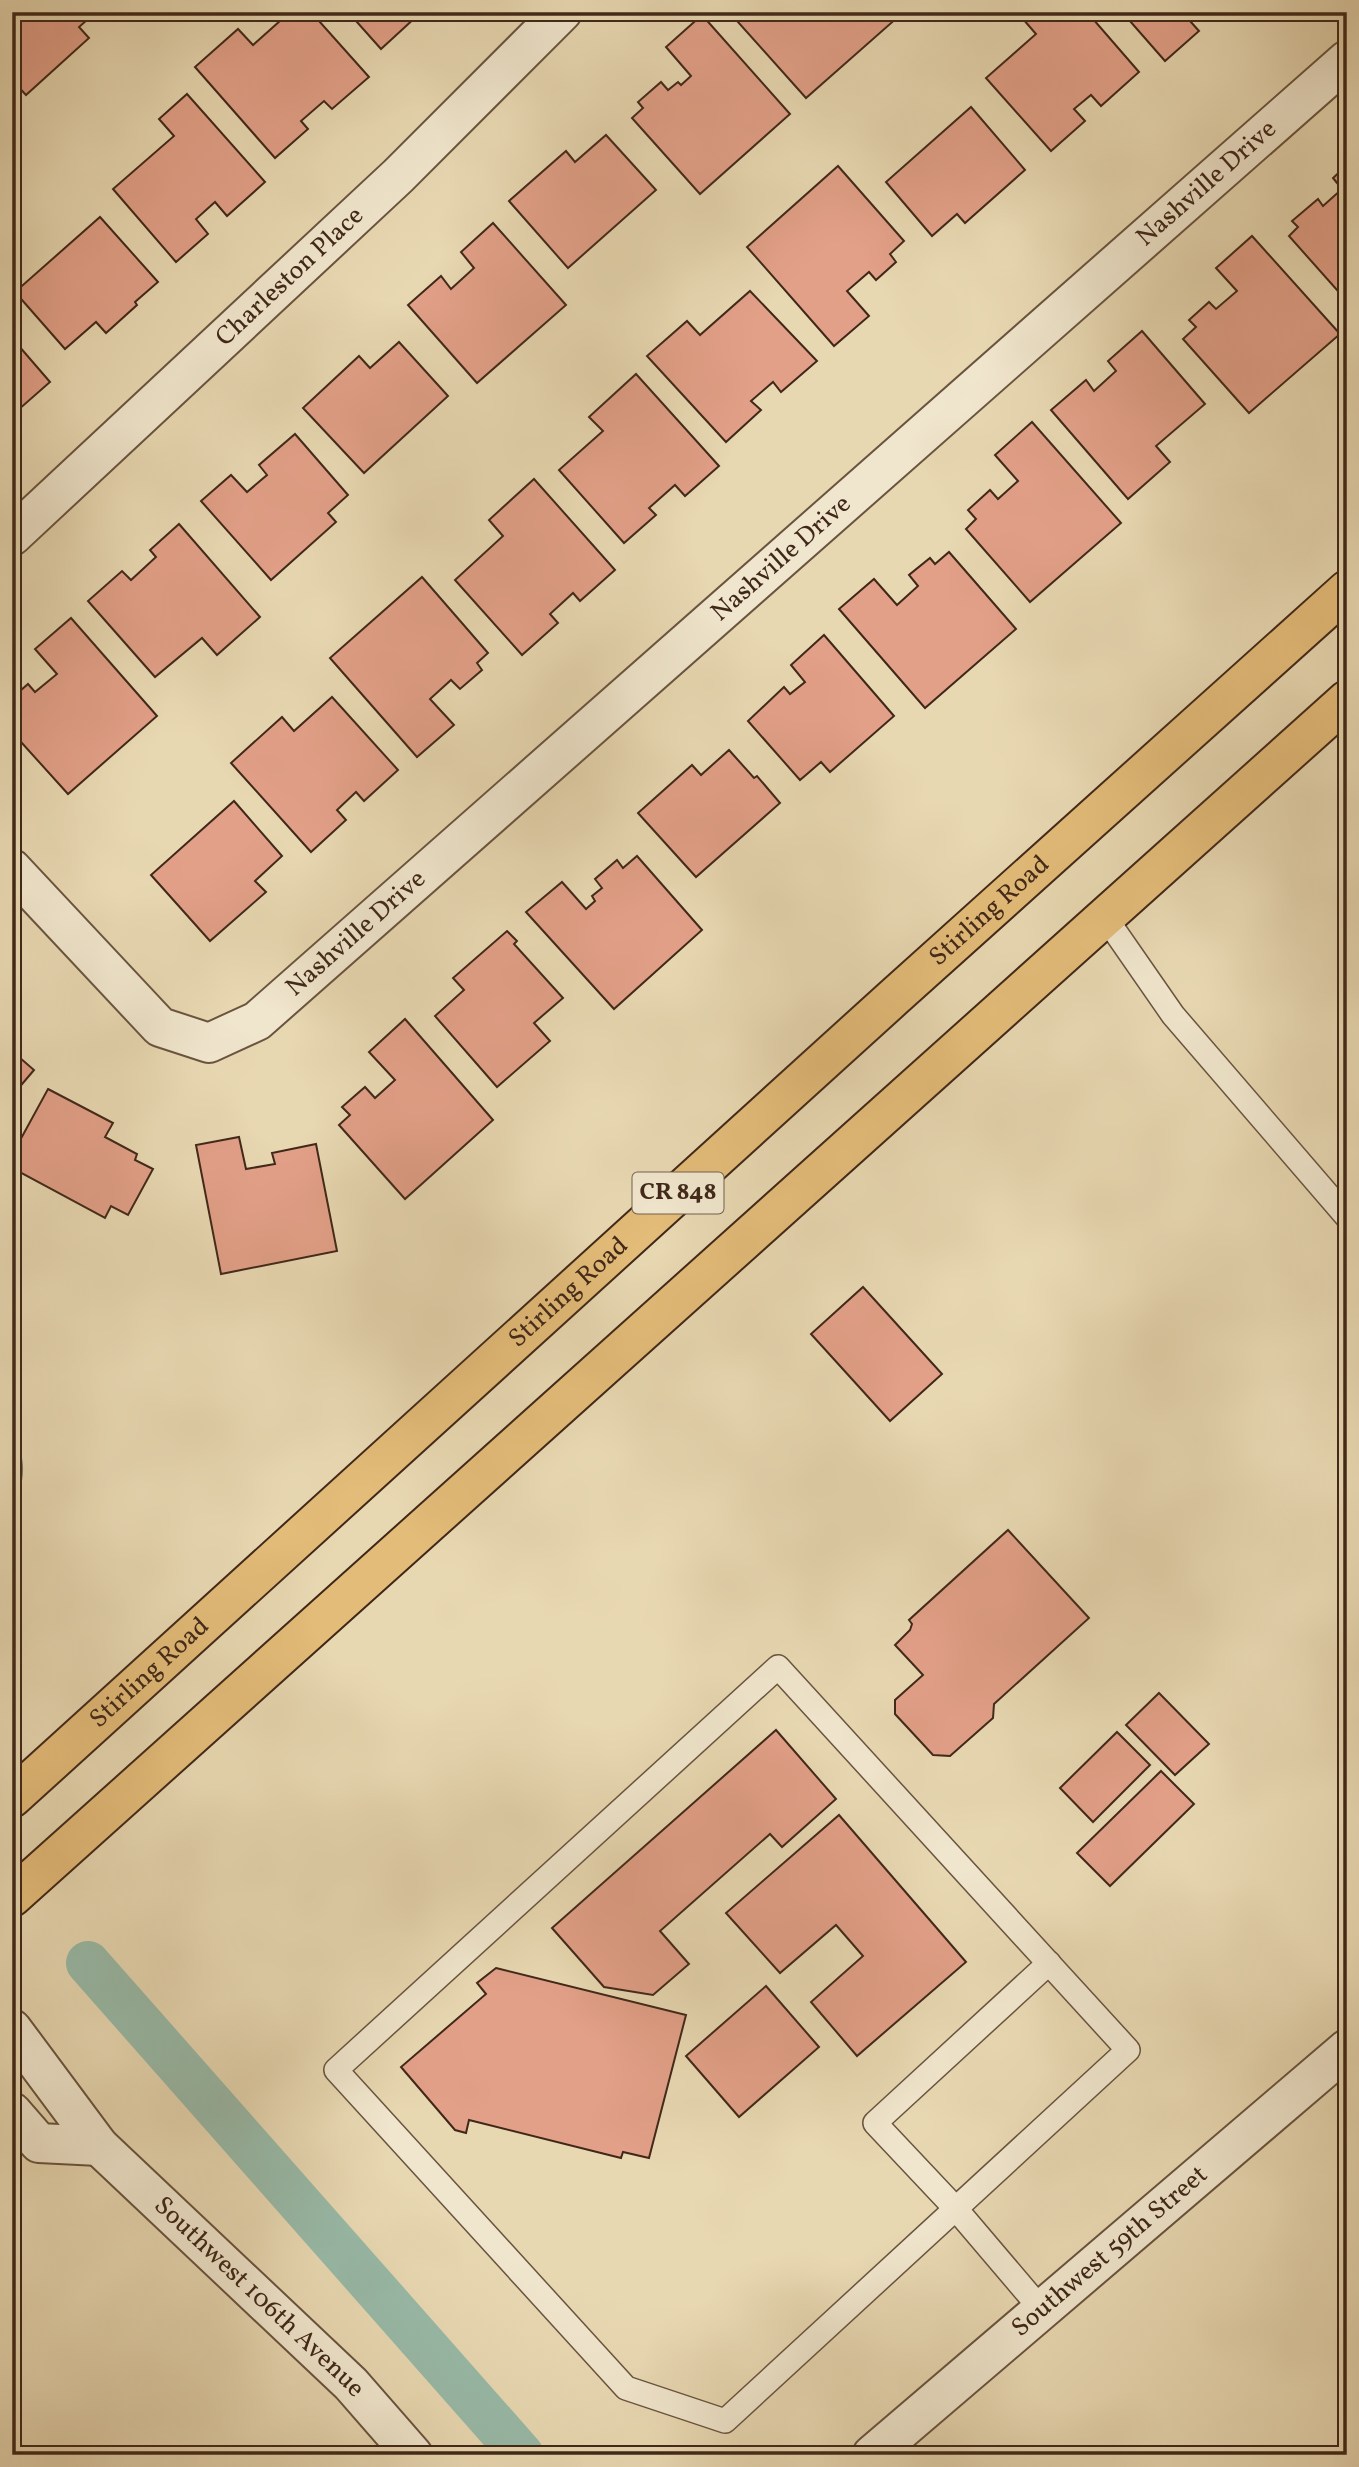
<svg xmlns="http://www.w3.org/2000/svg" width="1359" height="2467" font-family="Vollkorn,serif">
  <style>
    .water { fill: #98baa8; stroke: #75806f; stroke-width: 2 }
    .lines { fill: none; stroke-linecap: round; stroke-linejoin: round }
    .canal { stroke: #98baa8; stroke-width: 44 }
    .building { fill: #e2a088; stroke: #402819; stroke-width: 2 }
    .service-casing { stroke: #6a543f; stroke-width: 26 }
    .minor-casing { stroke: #6a543f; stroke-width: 42 }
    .primary-casing { stroke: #402819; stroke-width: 42 }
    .service { stroke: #f0e6cd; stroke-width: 23 }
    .minor { stroke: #f0e6cd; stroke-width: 38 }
    .primary { stroke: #e4bc79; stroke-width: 38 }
    .labels { text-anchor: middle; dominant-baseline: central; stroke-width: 5; stroke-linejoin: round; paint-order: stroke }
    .shield { fill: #f0e6cd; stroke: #75614f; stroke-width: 2 }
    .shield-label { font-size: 24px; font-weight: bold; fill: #402819 }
    .street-label { font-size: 26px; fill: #402819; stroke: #f0e6cd }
  </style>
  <rect width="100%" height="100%" fill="#e8d8b2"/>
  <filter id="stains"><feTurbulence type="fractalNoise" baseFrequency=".00286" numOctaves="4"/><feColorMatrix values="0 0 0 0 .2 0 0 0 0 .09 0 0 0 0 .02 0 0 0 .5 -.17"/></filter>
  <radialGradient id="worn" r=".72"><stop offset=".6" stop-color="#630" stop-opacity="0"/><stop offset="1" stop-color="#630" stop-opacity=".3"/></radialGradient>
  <path class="water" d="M12,1424C20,1450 30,1477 12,1500Z"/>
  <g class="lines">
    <polyline class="canal" points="88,1963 522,2455"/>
  </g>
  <g class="building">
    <polygon points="12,12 96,12 79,27 89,38 26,95 12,80"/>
    <polygon points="290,12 311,12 369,77 332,109 324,101 301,121 308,129 275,158 195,67 238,29 253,45"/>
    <polygon points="348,12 413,12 417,16 381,49"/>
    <polygon points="729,12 894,12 898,17 806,98"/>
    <polygon points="1031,12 1087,12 1139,72 1101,106 1091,95 1074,109 1085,121 1051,151 986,78 1036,34 1023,19"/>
    <polygon points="1122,12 1200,12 1190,21 1199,31 1165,61"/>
    <polygon points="702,15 790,114 700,194 632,118 643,108 638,102 661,82 668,90 678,82 681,85 691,76 666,47"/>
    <polygon points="187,94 265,182 227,216 215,202 196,219 208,234 176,262 113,189 174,136 159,119"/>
    <polygon points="971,107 1025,170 965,223 957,214 932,236 886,182"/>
    <polygon points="606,135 656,190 568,268 509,201 566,151 575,162"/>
    <polygon points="1347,165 1347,297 1345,299 1289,236 1298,227 1292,221 1318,199 1323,206 1342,189 1333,178"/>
    <polygon points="838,166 904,241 890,254 896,262 876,280 869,272 847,291 869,316 834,346 747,247"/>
    <polygon points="100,217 158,282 135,302 137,305 106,333 96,322 65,349 15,292"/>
    <polygon points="493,223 566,305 477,383 408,305 441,276 451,289 474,268 461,252"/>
    <polygon points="1252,236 1340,334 1249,413 1183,339 1196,327 1189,320 1209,302 1216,309 1237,291 1216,268"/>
    <polygon points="750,291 817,361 781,392 773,382 751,401 761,410 726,442 647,356 687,321 700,335"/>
    <polygon points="1142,331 1205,404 1156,446 1170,462 1128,499 1051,410 1086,380 1094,391 1116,371 1108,361"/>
    <polygon points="12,338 50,382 17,411 12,406"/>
    <polygon points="399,342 448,396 364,473 303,408 359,356 370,368"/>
    <polygon points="636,374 719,466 685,496 675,485 649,508 656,515 624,543 559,470 603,431 589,417"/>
    <polygon points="1032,422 1121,523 1030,602 966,529 976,519 968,510 990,490 998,499 1018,481 995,455"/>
    <polygon points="295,434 348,495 328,513 336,522 271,580 201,501 231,475 247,492 267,475 259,465"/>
    <polygon points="534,479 615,570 580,601 573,593 550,614 558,623 522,655 455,580 503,536 489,520"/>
    <polygon points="179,524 260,617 217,655 202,638 155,677 88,601 122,571 131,580 156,557 150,550"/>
    <polygon points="949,552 1016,629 925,708 839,609 874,579 897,605 918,586 909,575 930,558 935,564"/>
    <polygon points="422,577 488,653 477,663 482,670 460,689 451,680 430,699 454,725 417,757 330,658"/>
    <polygon points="71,618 157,716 68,794 12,732 12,698 28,684 35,692 57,674 35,649"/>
    <polygon points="824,635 894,716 830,772 821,762 800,780 748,721 784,687 790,694 805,682 791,665"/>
    <polygon points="332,697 398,770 364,801 356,792 337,810 346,820 311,852 231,763 282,717 294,731"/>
    <polygon points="729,750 754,778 757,776 780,803 696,877 638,813 692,765 701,775"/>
    <polygon points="234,801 282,856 255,881 266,892 210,941 151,875"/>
    <polygon points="637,856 702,930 614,1009 526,912 562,882 586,909 595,901 592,896 602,888 595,879 617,860 623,868"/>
    <polygon points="507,931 517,941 514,944 563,998 534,1023 550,1041 497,1087 435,1016 464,990 453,978"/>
    <polygon points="405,1019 493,1120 405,1199 339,1125 350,1115 342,1107 365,1087 375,1098 395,1080 369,1052"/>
    <polygon points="12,1051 34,1070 12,1096"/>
    <polygon points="48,1089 113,1123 105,1137 137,1154 135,1160 153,1169 128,1215 111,1206 105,1218 12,1168 12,1155"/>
    <polygon points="239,1137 246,1169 275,1164 272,1153 316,1144 337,1251 221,1274 196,1145"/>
    <polygon points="863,1287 942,1374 890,1421 811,1334"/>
    <polygon points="1008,1530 1089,1618 994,1704 993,1718 950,1756 933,1755 895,1714 895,1700 923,1675 895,1645 910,1630 912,1624 909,1620"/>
    <polygon points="1159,1693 1209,1744 1175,1775 1126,1725"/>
    <polygon points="776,1730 836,1799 782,1847 770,1834 660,1931 689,1964 653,1995 604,1987 552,1928"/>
    <polygon points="1117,1732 1150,1765 1093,1822 1060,1788"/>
    <polygon points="1161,1771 1194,1804 1110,1886 1077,1853"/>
    <polygon points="839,1815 966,1962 857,2056 811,2002 863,1956 836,1925 780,1973 726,1913"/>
    <polygon points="496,1968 686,2015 649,2158 623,2152 621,2158 469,2120 466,2133 455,2130 401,2067 486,1994 477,1983"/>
    <polygon points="766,1986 819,2047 739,2117 686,2056"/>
  </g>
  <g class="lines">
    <g class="service-casing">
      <g id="service">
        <polyline points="1105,917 1173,1015 1347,1217"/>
        <polygon points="778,1667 1128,2050 725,2421 626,2388 336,2070"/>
        <polyline points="1041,2309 956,2209 875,2123 1049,1963"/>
      </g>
    </g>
    <g class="minor-casing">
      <g id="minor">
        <path id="s1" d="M12,536L398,176L562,12"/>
        <path id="s2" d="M12,869L160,1027L209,1043L257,1021L1347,60"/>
        <path id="s3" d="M12,2029L99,2146L351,2384L413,2455"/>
        <polyline points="12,2112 39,2143 99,2146"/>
        <path id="s4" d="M872,2455L1347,2049"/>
      </g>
    </g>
    <g class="primary-casing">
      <g id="primary">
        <path id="s5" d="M12,1798L893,998L1347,590"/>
        <polyline points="12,1897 1347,700"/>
      </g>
    </g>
    <use href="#service" class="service"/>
    <use href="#minor" class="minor"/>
    <use href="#primary" class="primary"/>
  </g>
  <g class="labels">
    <rect class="shield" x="632.5" y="1172.5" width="91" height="41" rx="5"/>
    <g class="shield-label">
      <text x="678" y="1193">CR 848</text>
    </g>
    <g class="street-label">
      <text stroke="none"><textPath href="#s2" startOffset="1587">Nashville Drive</textPath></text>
      <text stroke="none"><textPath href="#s1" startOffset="380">Charleston Place</textPath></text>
      <text stroke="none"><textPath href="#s2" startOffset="1020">Nashville Drive</textPath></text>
      <text stroke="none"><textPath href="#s5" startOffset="1320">Stirling Road</textPath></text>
      <text stroke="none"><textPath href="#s2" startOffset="453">Nashville Drive</textPath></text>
      <text stroke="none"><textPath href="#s5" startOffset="752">Stirling Road</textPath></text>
      <text stroke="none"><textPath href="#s5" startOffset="186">Stirling Road</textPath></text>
      <text stroke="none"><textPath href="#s4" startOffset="313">Southwest 59th Street</textPath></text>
      <text stroke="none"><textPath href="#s3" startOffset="366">Southwest 106th Avenue</textPath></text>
    </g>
  </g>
  <rect width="1359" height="2467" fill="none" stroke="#e8d8b2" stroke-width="42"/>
  <rect x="14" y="14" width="1331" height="2439" fill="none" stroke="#402819" stroke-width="3.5"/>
  <rect x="21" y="21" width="1317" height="2425" fill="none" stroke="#402819" stroke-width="2"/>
  <rect width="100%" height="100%" filter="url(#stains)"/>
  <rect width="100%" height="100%" fill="url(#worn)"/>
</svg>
